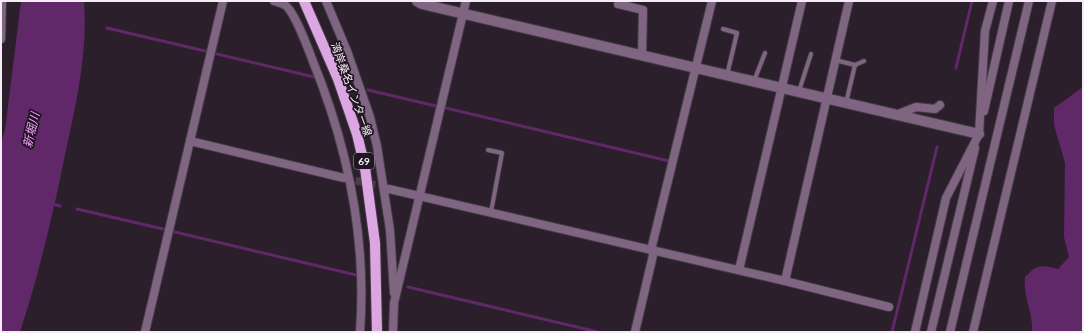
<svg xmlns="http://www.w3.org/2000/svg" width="1084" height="333" font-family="Lato,'Noto Sans JP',sans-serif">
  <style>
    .water { fill: #612869 }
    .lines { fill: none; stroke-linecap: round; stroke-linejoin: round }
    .stream { stroke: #612869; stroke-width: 3 }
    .minor-tunnel { stroke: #483e49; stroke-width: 8; stroke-dasharray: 8 4; stroke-linecap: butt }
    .service-casing { stroke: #463c47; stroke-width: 5.5 }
    .minor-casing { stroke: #463c47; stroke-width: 10 }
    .tertiary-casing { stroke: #463c47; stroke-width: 12 }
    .primary-casing { stroke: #463c47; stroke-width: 12 }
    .service { stroke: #7f6582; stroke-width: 4 }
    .minor { stroke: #7f6582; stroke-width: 8 }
    .tertiary { stroke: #7f6582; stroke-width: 10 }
    .primary { stroke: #dca6e3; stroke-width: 10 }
    .labels { text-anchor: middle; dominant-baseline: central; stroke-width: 3.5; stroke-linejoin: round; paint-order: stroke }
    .shield { fill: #201521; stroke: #b5acb6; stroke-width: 1 }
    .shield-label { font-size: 10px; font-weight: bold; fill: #f5edf6 }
    .street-label { font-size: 11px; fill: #f5edf6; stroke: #201521 }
    .water-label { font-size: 12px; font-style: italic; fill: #f5a3ff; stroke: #201521 }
  </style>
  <rect width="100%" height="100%" fill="#2a1f2b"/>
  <g class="water">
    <path d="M21,1H84C88,53 76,104 65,155C53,214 39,274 20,332H1V143L5,130Z"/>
    <path d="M1083,87V332H1032C1033,310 1023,299 1025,277C1038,264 1040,265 1058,269L1069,257L1064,237L1065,163L1054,125V108Z"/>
  </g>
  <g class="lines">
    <g class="stream">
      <polyline points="107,28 205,51"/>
      <polyline points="217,54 314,77"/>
      <polyline points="956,68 972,1"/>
      <polyline points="368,90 436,106"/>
      <polyline points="446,108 669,161"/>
      <polyline points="52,204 60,206"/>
      <polyline points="77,209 163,229"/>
      <polyline points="175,232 356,275"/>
      <polyline points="408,287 598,332"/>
      <polyline points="892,332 937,147"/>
    </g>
    <polyline class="minor-tunnel" points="344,178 388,188"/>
    <g class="service-casing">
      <g id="service">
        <polyline points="723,29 737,33 727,75"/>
        <polyline points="835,60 855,65"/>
        <polyline points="754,81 765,53"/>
        <polyline points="799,91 811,54"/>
        <polyline points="846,103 855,65 864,61"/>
        <polyline points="488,150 502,153 491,212"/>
      </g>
    </g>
    <g class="minor-casing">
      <g id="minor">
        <path d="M274,1C277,2 282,3 285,5C294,11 308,48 312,59C348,147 367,237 360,332"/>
        <polyline points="326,1 347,51 370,117 377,146 390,230 394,293"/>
        <polyline points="619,1 618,4 643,10 642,55"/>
        <polyline points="1,39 2,1"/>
        <polyline points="984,111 1009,1"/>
        <polyline points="896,115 916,107 935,109 940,105"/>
        <polyline points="190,141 344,178"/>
        <polyline points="389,189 785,281 889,307"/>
        <polyline points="651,250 712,1"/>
        <polyline points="739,270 802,1"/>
        <polyline points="785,281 849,1"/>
        <polyline points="145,332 223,1"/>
        <polyline points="393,332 394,303 466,1"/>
        <polyline points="635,332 654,251"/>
        <polyline points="915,332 946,198 979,134 985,31 993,1"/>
        <polyline points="931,332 975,148"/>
        <polyline points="950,332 1029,1"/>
        <polyline points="973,332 1052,1"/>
      </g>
    </g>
    <g class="tertiary-casing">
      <polyline id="tertiary" points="417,1 422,4 979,134"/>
    </g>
    <g class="primary-casing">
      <polyline id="primary" points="304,1 338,79 357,134 365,168 375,243 377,332"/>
    </g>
    <use href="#service" class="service"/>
    <use href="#minor" class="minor"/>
    <use href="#tertiary" class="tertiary"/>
    <use href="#primary" class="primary"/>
  </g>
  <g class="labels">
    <rect class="shield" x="354" y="153" width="20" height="16" rx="3"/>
    <g class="shield-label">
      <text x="364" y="161">69</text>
    </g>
    <g class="street-label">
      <text transform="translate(352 89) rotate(70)">湾岸桑名インター線</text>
    </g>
    <g class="water-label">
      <text transform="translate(31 130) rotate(-77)">新堀川</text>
    </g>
  </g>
  <rect width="1084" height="333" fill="none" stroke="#f5edf6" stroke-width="4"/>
</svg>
